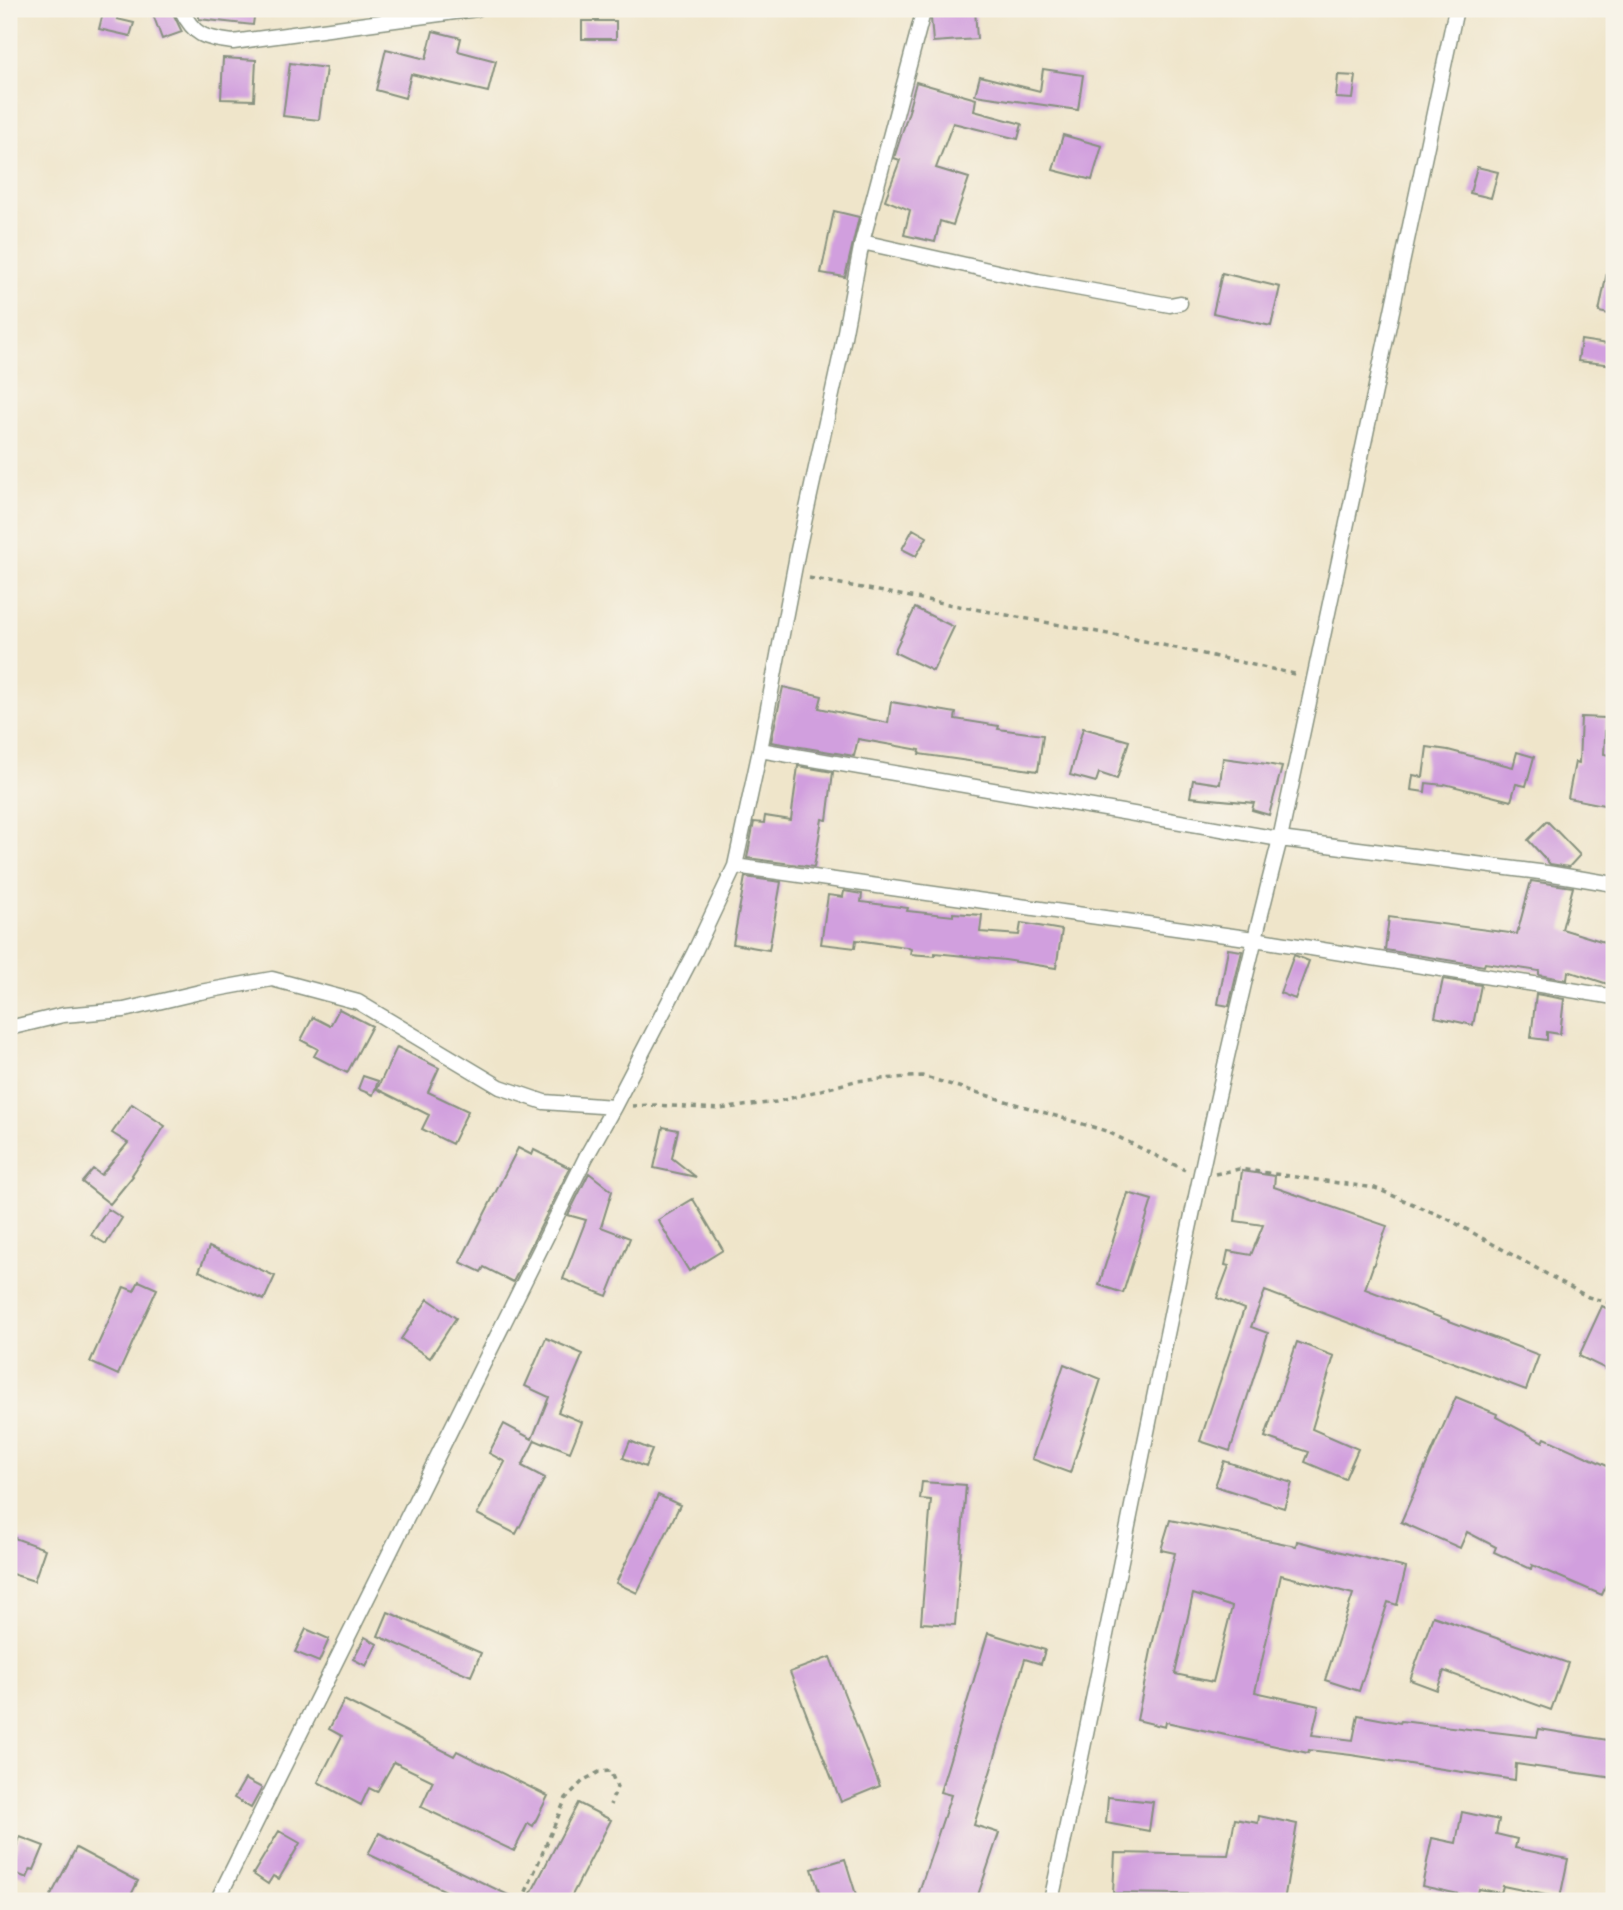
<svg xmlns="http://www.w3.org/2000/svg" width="1623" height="1910" font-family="Sriracha,sans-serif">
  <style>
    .building { fill: #d19fde; fill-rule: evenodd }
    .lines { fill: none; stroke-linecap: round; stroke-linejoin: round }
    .street-casing { stroke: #87917f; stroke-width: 17 }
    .path { stroke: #87917f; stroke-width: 3.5; stroke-dasharray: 5 5; stroke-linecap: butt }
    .street { stroke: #fff; stroke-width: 14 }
  </style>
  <rect width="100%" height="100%" fill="#f7f3e8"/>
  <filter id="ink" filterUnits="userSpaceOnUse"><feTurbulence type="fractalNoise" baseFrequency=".0143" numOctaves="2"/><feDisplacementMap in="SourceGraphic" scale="14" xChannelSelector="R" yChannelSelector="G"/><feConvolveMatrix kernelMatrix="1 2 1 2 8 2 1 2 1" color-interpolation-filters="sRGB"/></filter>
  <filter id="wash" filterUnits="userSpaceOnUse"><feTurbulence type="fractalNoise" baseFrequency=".00686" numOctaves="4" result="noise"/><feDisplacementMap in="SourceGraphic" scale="28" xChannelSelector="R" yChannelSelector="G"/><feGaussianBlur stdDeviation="1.57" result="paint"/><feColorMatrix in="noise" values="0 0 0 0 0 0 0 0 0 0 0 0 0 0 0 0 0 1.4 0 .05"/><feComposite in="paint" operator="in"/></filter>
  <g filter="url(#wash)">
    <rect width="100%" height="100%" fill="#efe5ca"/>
    <g id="blocks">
      <path class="building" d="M104 9H120L117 19 134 23 130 36 99 29Z
        M151 9H171L182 32 162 39Z
        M199 9H255L253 25 199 19Z
        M933 9H975L977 39 933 42 931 18Z
        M582 21H616V39H582Z
        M433 31 461 38 458 51 496 61 488 92 411 74 405 98 376 90 386 49 426 59Z
        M223 58 256 60 254 100 221 99Z
        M290 63 326 68 319 120 283 116Z
        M1043 69 1083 75 1078 110 975 95 980 76 1040 91Z
        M1338 75 1356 76 1353 99 1336 98Z
        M916 82 976 99 974 111 1022 124 1018 139 953 123 936 168 969 178 953 225 940 221 935 242 904 235 910 210 885 200 900 160 894 158 910 108H909Z
        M1063 135 1102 146 1092 180 1053 170Z
        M1477 167 1498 172 1491 198 1470 193Z
        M834 211 859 217 845 277 821 273Z
        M1607 272 1614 273V315L1599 312Z
        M1222 273 1280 287 1271 326 1213 313Z
        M1581 340 1614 345V365L1578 361Z
        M913 529 927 537 916 556 902 549Z
        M915 608 954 627 933 671 894 652Z
        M783 687 822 696 819 708 888 723 891 702 956 713 955 719 999 726 998 729 1043 735 1038 771 919 754 920 750 858 739 854 756 771 742Z
        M1581 717 1606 718 1604 754 1614 756V807L1568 798 1575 762 1579 763Z
        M1083 728 1129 741 1117 779 1099 773 1096 782 1070 775Z
        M1427 747 1448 750 1513 767 1517 752 1534 757 1526 786 1516 784 1511 801 1445 784 1444 785 1426 783 1425 792 1411 790 1413 775 1423 777Z
        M1223 758 1267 764 1282 767 1269 815 1252 810 1254 803 1190 797 1193 780 1220 784Z
        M798 766 833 772 827 820 822 819 814 867 747 858 754 822 764 823 765 816 791 820Z
        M1547 821 1580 855 1569 867 1550 864 1528 840Z
        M745 877 781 882 769 950 733 944Z
        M1531 881 1573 887 1562 929 1614 945V986L1568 971 1567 980 1539 975V971L1485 963 1484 966 1385 950 1389 917 1517 934Z
        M844 891 862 894 861 902 908 908 907 911 953 916V913L982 915 980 932 1019 935 1021 923 1062 930 1056 968 1005 960 935 953V956L910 954 911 949 906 947 856 940 855 948 821 944 828 895 843 897Z
        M1228 949 1242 951 1229 1006 1218 1004Z
        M1294 955 1309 961 1295 999 1280 993Z
        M1443 979 1481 985 1473 1025 1435 1017Z
        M1536 994 1564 999 1560 1034 1547 1032V1040L1531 1038Z
        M339 1009 372 1026 347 1073 314 1056 318 1049 301 1040 313 1017 330 1026Z
        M397 1047 439 1068 428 1092 468 1111 452 1144 422 1129 429 1115 377 1089Z
        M363 1076 378 1081 373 1095 358 1089Z
        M132 1104 165 1126 132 1175 133 1176 110 1204 82 1182 93 1169 101 1175 128 1143 112 1133Z
        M663 1127 678 1130 672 1158 696 1177 654 1168Z
        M518 1148 532 1155 534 1150 570 1168 513 1282 484 1267 481 1272 460 1262Z
        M1242 1171 1275 1176 1274 1187 1387 1226 1365 1289 1539 1355 1526 1390 1265 1291 1251 1327 1268 1333 1230 1451 1200 1441 1244 1309 1217 1298 1229 1266 1225 1265 1228 1251 1251 1255 1263 1225 1235 1221Z
        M589 1173 612 1191 601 1227 630 1238 607 1296 563 1279 586 1220 568 1215Z
        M1128 1193 1152 1200 1123 1293 1099 1285Z
        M693 1199 723 1250 689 1271 658 1220Z
        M108 1209 122 1218 106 1244 91 1235Z
        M209 1247 275 1276 264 1300 199 1271Z
        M139 1281 157 1289 118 1375 90 1362 124 1287 134 1291Z
        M428 1299 456 1318 430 1358 401 1339Z
        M1602 1306 1614 1312V1373L1579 1356Z
        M546 1338 583 1354 558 1412 582 1422 570 1452 545 1442 544 1444 535 1440 522 1466 545 1478 516 1534 477 1514 505 1462 489 1453 504 1424 532 1439 549 1397 525 1386Z
        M1297 1342 1334 1356 1312 1429 1358 1449 1345 1479 1305 1462 1309 1452 1265 1437Z
        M1064 1364 1101 1379 1070 1473 1032 1459Z
        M1456 1397 1497 1414 1496 1417 1543 1442 1545 1438 1614 1469V1567L1602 1595 1532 1565 1531 1569 1494 1552 1496 1547 1467 1532 1460 1548 1401 1522Z
        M630 1441 652 1450 645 1467 623 1458Z
        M1224 1461 1292 1483 1284 1508 1215 1486Z
        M922 1482 966 1485 955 1625 921 1623 931 1500 920 1499Z
        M658 1495 680 1505 637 1593 616 1583Z
        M1170 1520 1296 1546 1297 1541 1406 1568 1397 1605 1388 1602 1359 1691 1325 1680 1353 1594 1281 1575 1255 1692 1319 1706 1312 1735 1353 1740 1358 1715 1400 1723 1401 1721 1537 1737 1539 1729 1614 1741V1778L1516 1764 1515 1780 1351 1755 1309 1750 1308 1753 1166 1722 1165 1727 1137 1720 1153 1641 1175 1553 1161 1550ZM1193 1594 1232 1607 1213 1682 1175 1674Z
        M9 1536 45 1549 34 1581 9 1573Z
        M388 1612 481 1653 471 1676 378 1636Z
        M1433 1616 1568 1663 1551 1710 1444 1671 1437 1690 1410 1680Z
        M306 1629 329 1639 319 1662 295 1652Z
        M988 1633 1045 1650 1041 1664 1025 1659 974 1825 999 1833 976 1901H916L951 1795 940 1792Z
        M365 1637 377 1644 366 1666 353 1659Z
        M830 1657 880 1786 841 1802 790 1672Z
        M344 1700 454 1756 457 1751 548 1796 533 1826 528 1823 514 1851 421 1807 433 1781 394 1762 377 1792 369 1788 361 1805 318 1782 342 1736 329 1729Z
        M245 1779 262 1788 251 1808 234 1798Z
        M1108 1797 1153 1802 1149 1831 1106 1823Z
        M578 1803 611 1820 569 1901H527Z
        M1462 1812 1499 1820 1496 1834 1517 1839 1515 1848 1568 1859 1560 1898 1503 1886 1501 1893 1479 1889 1477 1898 1422 1886 1432 1838 1456 1843Z
        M1259 1816 1297 1824 1284 1901H1244L1245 1895 1113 1893 1115 1853 1228 1855 1235 1819 1258 1823Z
        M279 1831 300 1843 279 1879 273 1876 268 1884 253 1874Z
        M379 1833 521 1901H467L368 1854Z
        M20 1837 44 1846 34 1870 31 1869 27 1878 9 1871V1867Z
        M76 1848 138 1881 128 1901H48Z
        M845 1859 858 1901H822L812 1869Z"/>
    </g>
  </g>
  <g filter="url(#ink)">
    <use href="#blocks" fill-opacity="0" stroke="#87917f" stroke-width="2"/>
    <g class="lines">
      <g class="street-casing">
        <path id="street" d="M181 9C194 36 204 38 233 42L477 9
          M862 242 1038 281 1170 305 1180 303
          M760 750 1280 839 1547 873 1614 884
          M735 866 1261 940 1614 997
          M9 1028 63 1015 124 1010 200 992 272 979 358 1002 500 1087 544 1102 614 1107 694 953 735 866 760 750 798 550 840 358 862 242 924 9
          M217 1901 586 1157 614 1107
          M1051 1901C1127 1547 1189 1189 1280 839L1456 9"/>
      </g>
      <path class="path" d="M809 578 1135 639 1299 675
        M632 1106 655 1105 719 1109 776 1102 855 1081 922 1076 1106 1131 1185 1170
        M1215 1174 1239 1169 1375 1188 1448 1219 1588 1297 1614 1304
        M9 1898 16 1901
        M522 1901 566 1798 584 1780 599 1772 610 1771 617 1787 610 1805"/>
      <use href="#street" class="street"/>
    </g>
  </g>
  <rect width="1623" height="1910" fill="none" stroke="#f7f3e8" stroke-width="35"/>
</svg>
